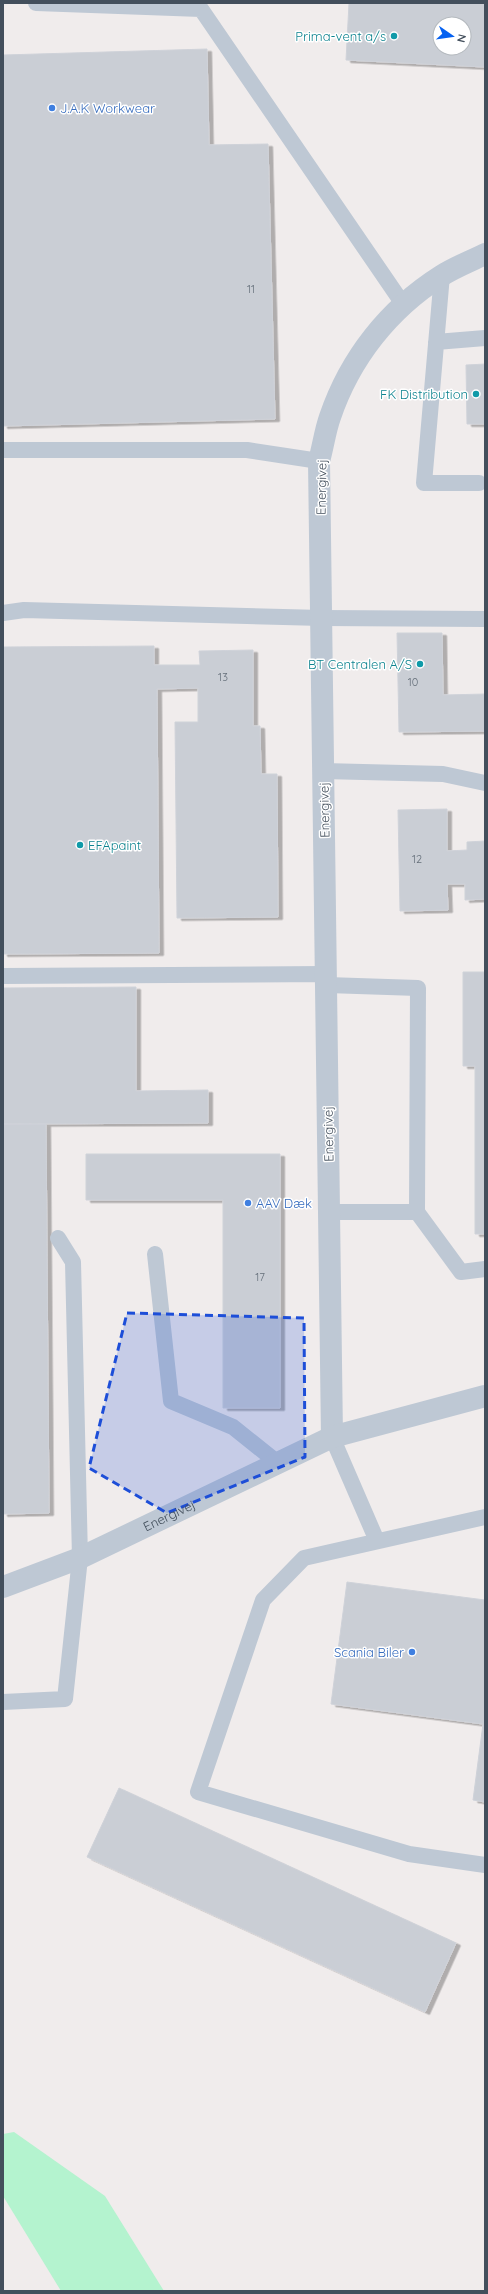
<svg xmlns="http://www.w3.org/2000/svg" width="488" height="2294" font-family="Quicksand,sans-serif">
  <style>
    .green { fill: #b4f3cf }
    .building { fill: #caced5; stroke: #cfd2d9; fill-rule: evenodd; filter: url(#shadow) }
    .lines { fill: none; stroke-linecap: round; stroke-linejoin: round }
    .service { stroke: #bec8d4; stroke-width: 16 }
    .minor { stroke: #bec8d4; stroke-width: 22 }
    .marked { fill: #1d4ed8; fill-opacity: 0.2; stroke: #1d4ed8; stroke-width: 3; stroke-dasharray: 8 5; stroke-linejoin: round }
    .culture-dot { fill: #0f9aa8; stroke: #fff; stroke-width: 1.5 }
    .shop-dot { fill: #3f7fe0; stroke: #fff; stroke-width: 1.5 }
    .labels { text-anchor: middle; stroke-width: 3; stroke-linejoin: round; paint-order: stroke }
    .number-label { font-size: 11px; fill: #656f7a }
    .culture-label { font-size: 13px; fill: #0d838f; stroke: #fff; text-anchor: end }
    .shop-label { font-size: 13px; fill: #366cbe; stroke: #fff; text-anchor: start }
    .street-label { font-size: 13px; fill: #434f5c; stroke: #fff }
  </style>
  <defs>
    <filter id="shadow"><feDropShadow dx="4.5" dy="2.5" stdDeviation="0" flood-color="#0004"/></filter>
  </defs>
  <rect width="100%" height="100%" fill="#f0ecec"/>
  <path class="green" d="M14 2132 105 2196 164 2291H61L3 2196V2134Z"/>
  <path class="building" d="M349 3H485V67L346 60ZM440 24H464V48H440Z
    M207 49 209 145 268 144 275 419 3 426V55Z
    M485 364V424H467L466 365Z
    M397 633H442L443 695 485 694V731L399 732Z
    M154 646V665H200L199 651 253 650V726H260L261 774H277L278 917 177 918 175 722H198V688L157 689 159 953 3 954V647Z
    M447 809V851L467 850V842L485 841V899L465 900V884H447L448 910 400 911 398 810Z
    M463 972H485V1234H475V1066H463Z
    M136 987V1091L208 1090V1123L3 1124V988Z
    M3 1124H46L49 1513 3 1514Z
    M86 1154H280V1408H223V1200H86Z
    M347 1582 485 1600V1802L473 1800 483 1724 331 1704Z
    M119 1788 456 1943 425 2012 87 1857Z"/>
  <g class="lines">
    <path class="service" d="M36 3 201 9 403 304
      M442 275 424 483H479
      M436 342 485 338
      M3 450H247L319 461
      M3 613 24 610 322 618 485 619
      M323 771 443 774 485 783
      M3 976 326 974
      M327 985 418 988 417 1212H329
      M417 1212 461 1272 485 1269
      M155 1254 171 1401 233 1427 278 1463
      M332 1437 377 1541
      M485 1517 304 1558 263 1600 198 1792 409 1854 485 1865
      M3 1702 65 1699 80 1558 73 1262 58 1238"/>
    <g class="minor">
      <path d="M332 1437 319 461C323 447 325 431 330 417 350 358 389 309 441 276 455 267 471 261 485 254"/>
      <path id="s1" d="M3 1587 80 1558 332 1437 485 1396"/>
    </g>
  </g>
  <path class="marked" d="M127 1313 304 1318 305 1457 167 1513 89 1468Z"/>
  <g class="culture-dot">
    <circle cx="394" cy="36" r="4"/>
    <circle cx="476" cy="394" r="4"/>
    <circle cx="420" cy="664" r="4"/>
    <circle cx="80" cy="845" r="4"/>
  </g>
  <g class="shop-dot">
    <circle cx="52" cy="108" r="4"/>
    <circle cx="248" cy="1203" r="4"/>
    <circle cx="412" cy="1652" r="4"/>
  </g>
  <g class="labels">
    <g class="number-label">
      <text x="251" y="293">11</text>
      <text x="223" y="681">13</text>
      <text x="413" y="686">10</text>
      <text x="417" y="863">12</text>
      <text x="260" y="1281">17</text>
    </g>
    <g class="culture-label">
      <text x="386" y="41">Prima-vent a/s</text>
      <text x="468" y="399">FK Distribution</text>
      <text x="412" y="669">BT Centralen A/S</text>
      <text x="88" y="850" text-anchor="start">EFApaint</text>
    </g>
    <g class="shop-label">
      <text x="60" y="113">J.A.K Workwear</text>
      <text x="256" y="1208">AAV Dæk</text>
      <text x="404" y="1657" text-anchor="end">Scania Biler</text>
    </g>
    <g class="street-label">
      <text transform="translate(321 487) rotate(-89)" y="5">Energivej</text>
      <text transform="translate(324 810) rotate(-91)" y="5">Energivej</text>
      <text transform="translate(328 1134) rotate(-91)" y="5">Energivej</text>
      <text dy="5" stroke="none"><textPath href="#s1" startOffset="181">Energivej</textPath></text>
    </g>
  </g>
  <rect width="488" height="2294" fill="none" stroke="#434f5c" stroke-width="8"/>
  <g transform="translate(452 36) rotate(103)"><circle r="19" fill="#ffffff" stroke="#b4b9be"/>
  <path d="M0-3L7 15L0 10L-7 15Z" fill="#0561f1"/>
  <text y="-6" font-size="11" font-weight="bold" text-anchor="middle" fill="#434f5c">N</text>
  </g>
</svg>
